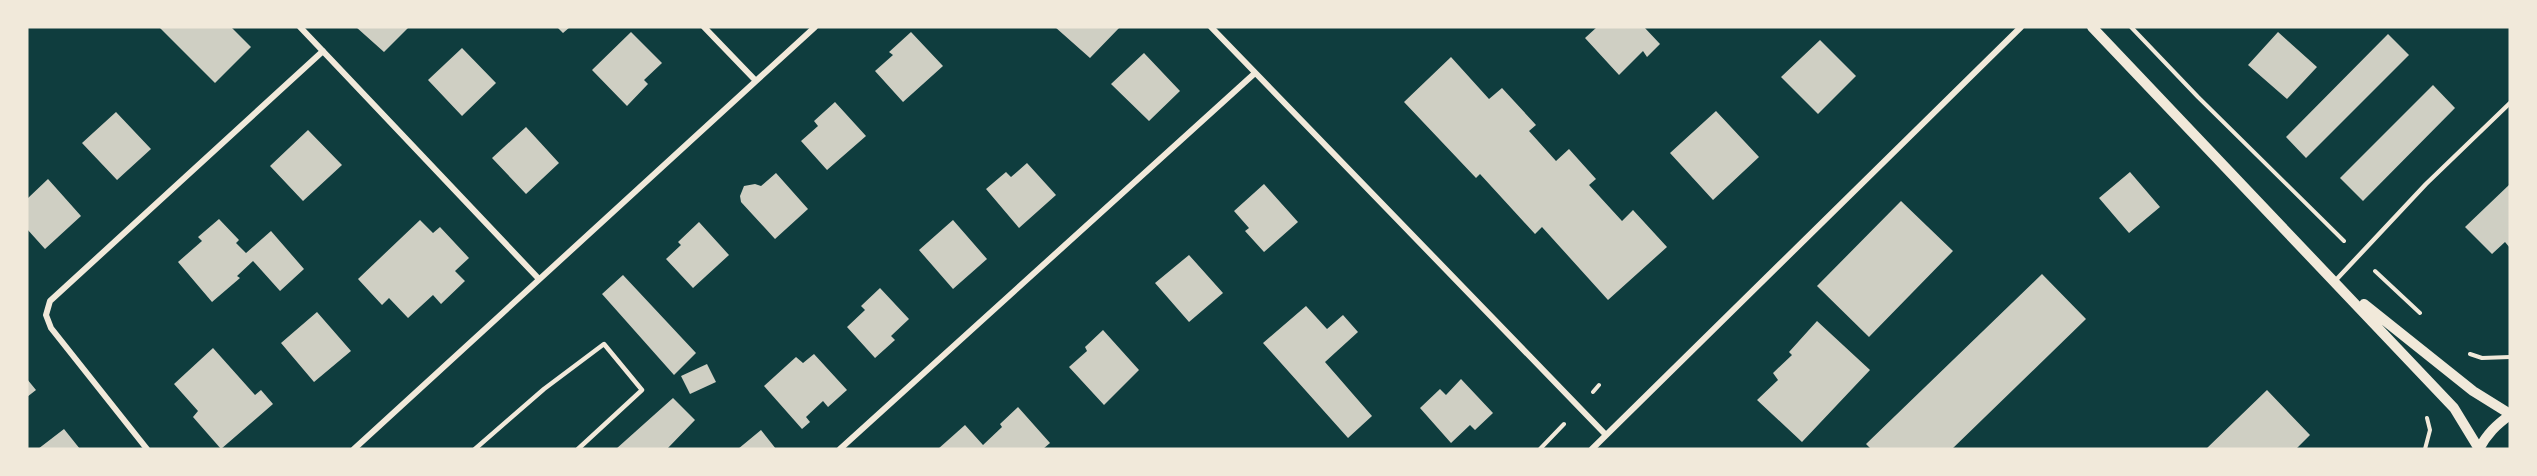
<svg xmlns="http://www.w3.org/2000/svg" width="2537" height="476" font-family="'Zilla Slab',serif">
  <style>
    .building { fill: #cfcfc3 }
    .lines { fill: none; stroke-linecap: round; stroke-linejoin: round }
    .path { stroke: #f1e9da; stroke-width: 4 }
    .service { stroke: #f1e9da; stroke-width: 4.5 }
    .minor { stroke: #f1e9da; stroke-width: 6 }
    .tertiary { stroke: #f1e9da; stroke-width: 10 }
  </style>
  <rect width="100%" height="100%" fill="#0f3d3e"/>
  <path class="building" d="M159 27H231L251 47 215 83Z
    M356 27H409L384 52Z
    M557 27H570L563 33Z
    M1055 27H1120L1090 58Z
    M1597 27H1644L1660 44 1647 57 1643 51 1619 75 1585 38Z
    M631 32 662 63 644 80 648 84 627 106 592 70Z
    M911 32 943 66 903 102 875 71 893 55 889 52Z
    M2278 32 2317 67 2287 99 2248 65Z
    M2388 34 2409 55 2306 158 2286 137Z
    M1820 40 1856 76 1818 114 1781 77Z
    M462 48 496 83 462 116 428 80Z
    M1144 53 1180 91 1149 121 1111 84Z
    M1451 57 1489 99 1502 88 1536 125 1529 131 1556 161 1569 149 1596 179 1589 185 1622 221 1633 210 1667 247 1608 300 1542 227 1535 234 1480 174 1476 178 1404 102Z
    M2433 85 2455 108 2363 201 2340 178Z
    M835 102 866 136 827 170 801 141 818 126 814 121Z
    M1716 111 1759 157 1713 200 1670 153Z
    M116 112 151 149 117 180 82 143Z
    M526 127 559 163 526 194 492 158Z
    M308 130 342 165 303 201 270 166Z
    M1027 163 1056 195 1019 228 986 189 1006 172 1011 177Z
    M2130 172 2160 207 2129 233 2099 198Z
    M776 173 808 209 775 239 741 202 740 196 744 186 755 184 761 186Z
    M48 179 81 216 45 249 27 229V199Z
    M1264 184 1298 222 1264 252 1245 231 1249 228 1234 211Z
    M2510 184V248L2505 242 2492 254 2465 227Z
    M1901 201 1953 251 1869 337 1817 286Z
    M219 219 239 240 236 243 246 253 271 231 304 269 280 291 253 261 237 276 240 278 212 302 178 262 202 241 198 237Z
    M420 220 433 233 440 227 469 258 455 271 465 281 441 304 433 295 408 318 389 298 382 305 358 279Z
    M953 220 987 259 953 289 919 250Z
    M699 222 729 255 693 288 666 259 681 245 678 242Z
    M1189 255 1223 293 1189 322 1155 283Z
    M2042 274 2086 319 1952 449H1871L1866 444Z
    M623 275 696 353 674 375 602 294Z
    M880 288 909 319 891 336 895 340 875 358 847 327 865 310 861 306Z
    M1306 306 1327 329 1343 315 1358 332 1325 362 1372 416 1348 438 1263 343Z
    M317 312 351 351 314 382 281 343Z
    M1817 321 1870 370 1802 442 1757 400 1778 380 1773 373 1792 355 1789 352Z
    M1103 330 1139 370 1104 405 1069 367 1087 351 1085 347Z
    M213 348 255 395 261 390 273 404 221 449 193 417 198 411 174 384Z
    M814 354 847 390 828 407 823 401 806 417 810 422 802 429 764 386 796 357 803 363Z
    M707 364 716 382 690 394 681 376Z
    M27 379 36 390 27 397Z
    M1461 379 1493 413 1475 430 1470 425 1451 443 1420 408 1440 389 1446 395Z
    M2267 390 2310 435 2296 449H2206Z
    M673 398 695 420 667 449H616Z
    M1018 407 1050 443 1043 449H938L965 425 983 445 1002 427 1000 424Z
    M64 429 80 449H38Z
    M761 430 776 449H738Z"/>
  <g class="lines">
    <path class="path" d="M2131 27 2198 97 2344 241
      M2375 271 2420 313
      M2470 354 2482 358 2510 357
      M1593 392 1599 385
      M1540 449 1564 424
      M2425 449 2430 430 2427 418"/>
    <path class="service" d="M2335 281 2426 184 2510 103
      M475 449 544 389 604 344 642 390 578 449"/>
    <path class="minor" d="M300 27 538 278
      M704 27 756 81
      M1211 27 1606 435
      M147 449 51 328 46 315 50 301 323 51
      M354 449 815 27
      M840 449 1255 73
      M1592 449 2021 27"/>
    <path class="tertiary" d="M2092 27 2454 408 2479 449
      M2364 304 2473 391 2510 414
      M2479 449C2487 434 2496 425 2510 415"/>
  </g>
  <rect width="2537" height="476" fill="none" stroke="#f1e9da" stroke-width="57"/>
</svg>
